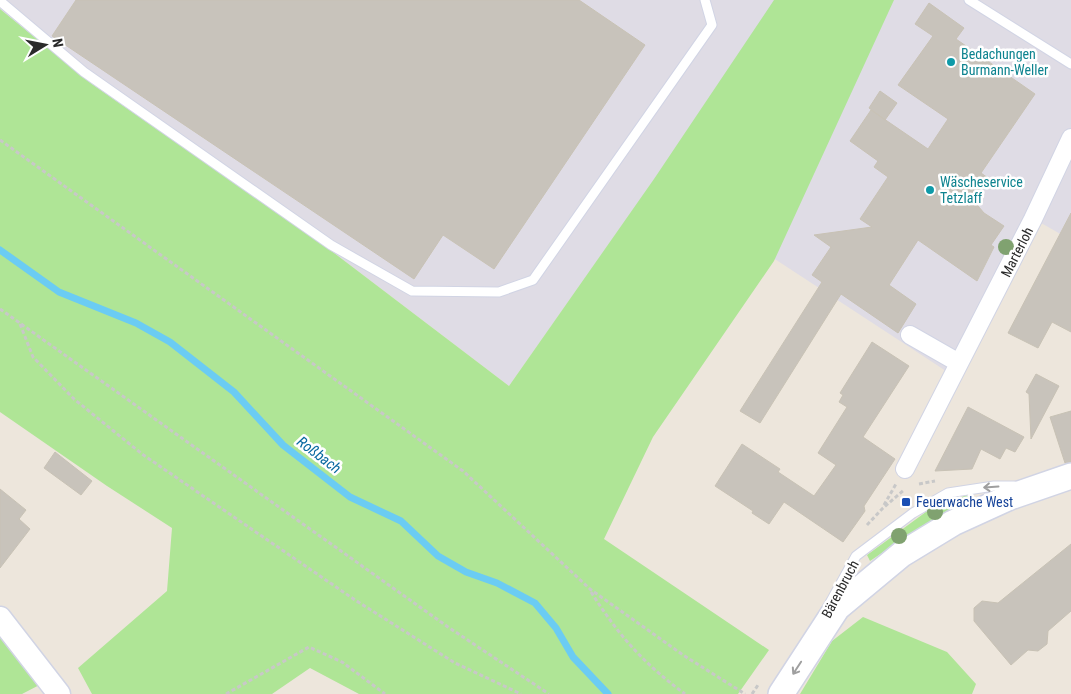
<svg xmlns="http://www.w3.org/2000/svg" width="1071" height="694" font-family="'Roboto Condensed',sans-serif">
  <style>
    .industrial { fill: #dfdce5 }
    .green { fill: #afe596 }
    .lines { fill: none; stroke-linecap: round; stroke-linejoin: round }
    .stream { stroke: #6bccf3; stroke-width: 7 }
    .building { fill: #c8c3bb; stroke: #c8c2b5 }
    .service-casing { stroke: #d1d4e4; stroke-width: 11 }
    .minor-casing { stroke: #d1d4e4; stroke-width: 20 }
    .tertiary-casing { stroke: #d1d4e4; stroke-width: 25 }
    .secondary-casing { stroke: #d1d4e4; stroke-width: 28 }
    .path { stroke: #c8c8c8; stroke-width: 3; stroke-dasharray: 4 2.5; stroke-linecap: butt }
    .service { stroke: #fff; stroke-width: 9 }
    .minor { stroke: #fff; stroke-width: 18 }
    .tertiary { stroke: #fff; stroke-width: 22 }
    .secondary { stroke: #fff; stroke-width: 25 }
    .tree { fill: #80a270 }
    .oneway { stroke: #9f9f9f }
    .culture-dot { fill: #0f9aa8; stroke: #fff; stroke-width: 2 }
    .transit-dot { fill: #1a4fb4; stroke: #fff; stroke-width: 2 }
    .labels { text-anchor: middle; stroke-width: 5; stroke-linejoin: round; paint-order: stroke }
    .culture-label { font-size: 14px; fill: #0d838f; stroke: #fff; text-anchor: start }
    .street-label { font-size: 14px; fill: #2a2a2a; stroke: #fff }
    .transit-label { font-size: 14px; fill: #164399; stroke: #fff; text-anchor: start }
    .water-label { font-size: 15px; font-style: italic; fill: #0969a0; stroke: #fff }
  </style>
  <rect width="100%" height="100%" fill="#ede6dc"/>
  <path class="industrial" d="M0 0H1071V240L1034 219 949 373 654 180 509 386 317 240 92 84 0 9Z"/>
  <path class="green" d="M774 0H894L774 261 653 437 604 539 769 650 738 694H359L310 668 272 694H92L78 668 167 591 172 528 107 486 0 412V9L92 84 317 240 509 386 654 179Z
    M967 495 969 500 922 526 870 561 867 555 930 509Z
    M863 617 947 652 976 684 972 694H800L832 641Z
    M0 618 49 680 22 694H0Z"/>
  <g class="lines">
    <path class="stream" d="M0 250 59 292 136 323 170 342 234 392 283 445 350 497 401 521 438 556 466 572 497 583 535 603 556 628 573 657 608 694"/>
  </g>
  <path class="building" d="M76 0H579L645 45 494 269 443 235 414 279 52 36Z
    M929 3 964 28 956 39 1035 94 981 173 988 178 973 200 984 213 1004 226 991 245 994 247 977 281 918 240 889 285 916 304 898 333 841 294 760 423 740 411 822 282 812 275 831 247 814 235 872 227 860 219 888 177 874 167 878 161 850 141 871 110 928 149 948 119 898 85 933 36 915 24Z
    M880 91 897 103 885 120 869 108Z
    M1071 213V332L1052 322 1038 348 1008 333Z
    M872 342 909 366 863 437 895 459 864 506 865 511 843 542 784 502 769 524 752 513 753 511 715 486 742 444 780 469 778 472 814 496 836 465 818 453 847 407 839 402 843 395 840 393Z
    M1036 374 1059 386 1031 439 1029 394 1026 392Z
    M968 407 1024 437 1015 452 1006 448 1000 459 981 449 972 469 935 471Z
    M1071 411V462L1065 463 1050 417Z
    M55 452 92 481 81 495 44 468Z
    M0 489 26 510 19 519 30 529 0 568Z
    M1071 544V611L1048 631 1047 644 1038 651 1028 650 1011 665 974 621V608L982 601 998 603Z"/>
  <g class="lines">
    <g class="service-casing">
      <path id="service" d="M969 0 1071 64
        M0 1 84 72 331 245 412 291 499 292 533 280 712 25 705 0
        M830 603 856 556 913 513 948 493 994 486H1014"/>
    </g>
    <g class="minor-casing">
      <path id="minor" d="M910 335 959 363
        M905 469 1033 219 1071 138"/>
    </g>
    <g class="tertiary-casing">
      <path id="tertiary" d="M0 618 59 694"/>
    </g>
    <g class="secondary-casing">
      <path id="secondary" d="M781 694 837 608 902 554 953 523 1010 497 1071 476"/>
    </g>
    <path class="path" d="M0 140 463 471 590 589 683 655 745 694
      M0 309 448 627 549 694
      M20 324 33 357 74 399 142 454 355 600 455 663 521 694
      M919 484 935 481
      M884 505 896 484
      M867 525 883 508 904 490
      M591 592C619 636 643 663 685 694
      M226 694 309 647 342 662 385 694
      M752 694 758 685"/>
    <use href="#service" class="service"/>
    <use href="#minor" class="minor"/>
    <use href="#tertiary" class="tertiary"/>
    <use href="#secondary" class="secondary"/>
  </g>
  <g class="tree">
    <circle cx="1006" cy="247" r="8"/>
    <circle cx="935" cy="512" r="8"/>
    <circle cx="899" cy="536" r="8"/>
  </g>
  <defs><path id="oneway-shaft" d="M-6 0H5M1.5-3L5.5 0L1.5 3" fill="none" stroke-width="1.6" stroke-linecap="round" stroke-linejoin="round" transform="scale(1.25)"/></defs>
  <g class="oneway">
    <use href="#oneway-shaft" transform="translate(991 487) rotate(176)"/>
    <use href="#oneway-shaft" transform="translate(797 668) rotate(123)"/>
  </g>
  <g class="culture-dot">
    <circle cx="951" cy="62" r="5"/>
    <circle cx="930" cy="190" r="5"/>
  </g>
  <rect class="transit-dot" x="901" y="497" width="10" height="10" rx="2.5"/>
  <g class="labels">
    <g class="culture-label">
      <text x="961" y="59">Bedachungen<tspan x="961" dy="16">Burmann-Weller</tspan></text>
      <text x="940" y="187">Wäscheservice<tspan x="940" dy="16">Tetzlaff</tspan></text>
    </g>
    <g class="street-label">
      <text transform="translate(1017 252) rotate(-63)" y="5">Marterloh</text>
      <text transform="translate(840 589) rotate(-62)" y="5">Bärenbruch</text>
    </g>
    <g class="transit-label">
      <text x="916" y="507">Feuerwache West</text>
    </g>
    <g class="water-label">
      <text transform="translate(319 455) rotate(37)" y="5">Roßbach</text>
    </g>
  </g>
  <g transform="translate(45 45) rotate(80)" stroke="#ffffff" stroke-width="4" paint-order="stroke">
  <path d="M0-4L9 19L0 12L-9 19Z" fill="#2a2a2a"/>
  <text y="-8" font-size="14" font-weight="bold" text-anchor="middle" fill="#2a2a2a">N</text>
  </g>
</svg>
